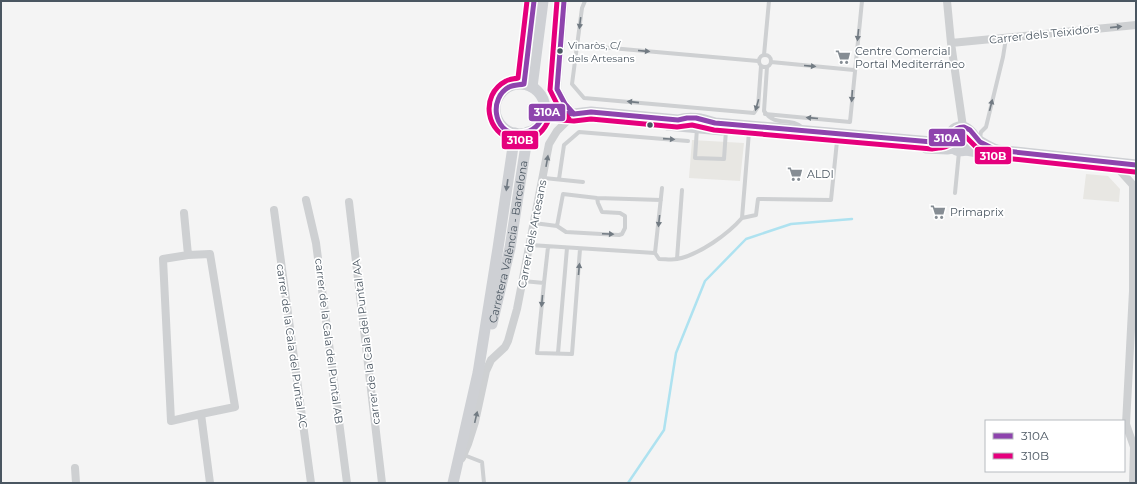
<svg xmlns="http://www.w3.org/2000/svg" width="1137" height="484" font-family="Montserrat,sans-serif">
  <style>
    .commercial { fill: #e8e7e3 }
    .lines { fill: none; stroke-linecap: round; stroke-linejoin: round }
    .stream { stroke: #aee2f0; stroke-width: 2.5 }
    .lane { stroke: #ced0d2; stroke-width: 4 }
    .street { stroke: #ced0d2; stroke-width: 8 }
    .secondary { stroke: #ced0d4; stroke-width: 11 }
    .bus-1-casing { stroke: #fff; stroke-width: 8 }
    .bus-2-casing { stroke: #fff; stroke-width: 8 }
    .bus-1 { stroke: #8e44ad; stroke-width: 5 }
    .bus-2 { stroke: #e5007d; stroke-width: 5 }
    .oneway { fill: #727b83 }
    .oneway2 { fill: #727b84 }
    .bus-dot { fill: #4a5661; stroke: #fff; stroke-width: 1.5 }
    .labels { text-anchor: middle; stroke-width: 3.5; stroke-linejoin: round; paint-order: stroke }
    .bus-label { font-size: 10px; fill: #4a5661; stroke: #fff; text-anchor: start }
    .street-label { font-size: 11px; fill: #4a5661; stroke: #fff }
    .poi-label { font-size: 11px; fill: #4a5661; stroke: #fff; text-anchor: start }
    .line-badge { stroke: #fff; stroke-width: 1.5 }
    .badge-label { font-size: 11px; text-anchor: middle; font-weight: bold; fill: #fff }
  </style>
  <rect width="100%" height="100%" fill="#f4f4f4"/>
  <path class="commercial" d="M692 140 744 143 740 181 689 178Z
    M1086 174 1108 176 1120 189 1119 202 1083 199Z"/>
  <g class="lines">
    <path class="stream" d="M628 483 664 430 676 353 705 281 746 239 791 224 852 219"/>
    <path class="lane" d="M585 1 582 8 572 84 584 98 754 113 758 107 761 66
      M577 45 758 61
      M759 61a6 6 0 1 1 12 0a6 6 0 1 1-12 0Z
      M764 55 769 1
      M771 62 854 70
      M767 67 764 111C776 128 790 116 803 128
      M765 114 850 122 862 1
      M697 128 695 158 724 159 726 130
      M980 138 981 132 986 127 1003 57 1006 38
      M544 178 583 182
      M559 179 564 145 579 132 688 141
      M662 188 655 253 659 259C665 259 672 260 677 259 699 255 728 234 742 218L749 132
      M955 193 959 152
      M742 218 756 215 758 199 831 200 837 141
      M534 223 557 226 566 232 619 235 622 234 625 228V216L620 213 602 212 598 203 597 198
      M557 226 563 194 597 198 661 200
      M530 245 655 253
      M677 259 682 190
      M523 281 544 283 537 353 572 354 580 249
      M544 283 548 247
      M558 353 567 248
      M464 455 482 462 484 483"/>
    <path class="street" d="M947 1 951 43 963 127
      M951 43 1136 25
      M1114 164 1133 185V291L1126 424 1134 447 1133 483
      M306 200 316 243 347 483
      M349 202 382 483
      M274 210 311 483
      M184 213 188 255 163 259 171 421 201 414 210 483
      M188 255 210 254 235 407 201 414
      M462 458 468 444 475 422 486 371 491 360 505 347 508 341 517 309 549 144 557 131 574 114 565 104 557 89 564 1
      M75 468 76 483"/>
    <g class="secondary">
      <path d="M524 84 534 1"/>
      <circle cx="520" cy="109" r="25"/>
      <path d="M532 87 543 1"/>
      <path d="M544 112 574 114 591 112 678 120C691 116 702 119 715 123L932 142 942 141 949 137"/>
      <path d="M667 125 722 130"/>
      <path d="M972 133C976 143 970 151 959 151 941 146 951 121 966 128 971 130 973 136 977 139 982 144 990 147 996 150"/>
      <path d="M926 148 947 149 953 148"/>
      <path d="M966 150 984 153 996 150 1136 165"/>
      <path id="s1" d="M492 324 510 248 528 132"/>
      <path d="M453 483 478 373 498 248 515 133"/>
    </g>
    <g class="bus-1-casing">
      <path id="bus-1" d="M534 1 524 84C519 85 513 85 509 87 489 98 493 132 517 134 520 134 524 132 526 132 536 130 542 121 544 112L574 114 591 112 678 120 687 118H696L715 123 932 142C938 141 944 142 948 137 954 132 955 127 964 127L970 130 980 142 996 150 1136 165
        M564 1 557 89 565 104 574 114"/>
    </g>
    <g class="bus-2-casing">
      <path id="bus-2" d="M527 1 518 78C514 79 509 79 506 81 479 95 486 135 515 140 519 141 524 139 527 139 538 137 545 129 549 119L574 121 591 119 677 127 692 125 714 130 932 149C940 148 948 148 954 142 958 138 957 135 963 134L976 147 995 157 1135 172
        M557 1 550 90 559 108 569 119"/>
    </g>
    <use href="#bus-1" class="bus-1"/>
    <use href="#bus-2" class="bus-2"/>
  </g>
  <defs><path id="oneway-solid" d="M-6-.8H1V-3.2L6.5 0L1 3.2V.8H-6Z"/></defs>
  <g class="oneway">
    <use href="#oneway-solid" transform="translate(580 23) rotate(97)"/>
    <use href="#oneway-solid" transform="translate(1116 27) rotate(-6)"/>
    <use href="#oneway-solid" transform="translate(858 35) rotate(96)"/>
    <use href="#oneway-solid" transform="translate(644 51) rotate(5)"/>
    <use href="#oneway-solid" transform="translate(810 66) rotate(5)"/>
    <use href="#oneway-solid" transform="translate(852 96) rotate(94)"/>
    <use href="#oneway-solid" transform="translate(633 102) rotate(-174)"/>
    <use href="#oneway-solid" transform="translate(757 105) rotate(106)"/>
    <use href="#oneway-solid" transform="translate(991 105) rotate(-76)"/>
    <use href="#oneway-solid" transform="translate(812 118) rotate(-175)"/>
    <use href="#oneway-solid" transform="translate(669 139) rotate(4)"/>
    <use href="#oneway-solid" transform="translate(547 161) rotate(-80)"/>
    <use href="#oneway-solid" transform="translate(659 221) rotate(96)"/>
    <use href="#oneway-solid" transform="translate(608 234) rotate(3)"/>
    <use href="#oneway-solid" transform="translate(579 269) rotate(-85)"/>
    <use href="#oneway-solid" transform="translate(542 301) rotate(95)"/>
    <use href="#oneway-solid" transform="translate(476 417) rotate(-77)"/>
  </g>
  <use class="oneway2" href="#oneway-solid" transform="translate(507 185) rotate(98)"/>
  <defs>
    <g id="supermarket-bare" transform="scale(1.2)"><path d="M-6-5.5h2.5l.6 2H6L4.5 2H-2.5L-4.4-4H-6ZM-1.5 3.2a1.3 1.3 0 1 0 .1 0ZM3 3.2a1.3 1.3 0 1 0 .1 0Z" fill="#868d94" stroke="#fff" stroke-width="2.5" paint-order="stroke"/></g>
  </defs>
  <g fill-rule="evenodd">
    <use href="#supermarket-bare" x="843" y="57"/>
    <use href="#supermarket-bare" x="795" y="174"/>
    <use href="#supermarket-bare" x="938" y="212"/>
  </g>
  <g class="bus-dot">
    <circle cx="560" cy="51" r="3.5"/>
    <circle cx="650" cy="125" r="3.5"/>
  </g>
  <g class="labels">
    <g class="bus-label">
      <text x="568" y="49">Vinaròs, C/<tspan x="568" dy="13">dels Artesans</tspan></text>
    </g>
    <g class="street-label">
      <text transform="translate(1044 34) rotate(-6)" y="4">Carrer dels Teixidors</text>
      <text transform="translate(532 234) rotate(-79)" y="4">Carrer dels Artesans</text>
      <text dy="4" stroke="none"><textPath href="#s1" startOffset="84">Carretera València - Barcelona</textPath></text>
      <text transform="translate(329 341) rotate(83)" y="4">carrer de la Cala del Puntal AB</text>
      <text transform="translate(366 342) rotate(-97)" y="4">carrer de la Cala del Puntal AA</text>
      <text transform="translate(292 346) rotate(82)" y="4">carrer de la Cala del Puntal AC</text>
    </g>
    <g class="poi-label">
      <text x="855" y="55">Centre Comercial<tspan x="855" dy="13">Portal Mediterráneo</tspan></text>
      <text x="807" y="178">ALDI</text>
      <text x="950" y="216">Primaprix</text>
    </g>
  </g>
  <g class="line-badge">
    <rect x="528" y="103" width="38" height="19" rx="4" fill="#8e44ad"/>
    <rect x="928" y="128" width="38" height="19" rx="4" fill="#8e44ad"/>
    <rect x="501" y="130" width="38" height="20" rx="4" fill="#e5007d"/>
    <rect x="974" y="146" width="38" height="19" rx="4" fill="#e5007d"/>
  </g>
  <g class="badge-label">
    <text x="547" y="116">310A</text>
    <text x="947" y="142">310A</text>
    <text x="520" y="144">310B</text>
    <text x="993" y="160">310B</text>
  </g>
  <rect width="1137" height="484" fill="none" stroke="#4a5661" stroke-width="4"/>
  <rect x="985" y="420" width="140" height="52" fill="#ffffff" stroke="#b7bbc0"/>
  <rect x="993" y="433" width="20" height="6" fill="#8e44ad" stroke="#b7bbc0"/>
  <text x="1021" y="440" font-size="12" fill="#4a5661">310A</text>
  <rect x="993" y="453" width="20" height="6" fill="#e5007d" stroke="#b7bbc0"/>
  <text x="1021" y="460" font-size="12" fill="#4a5661">310B</text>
</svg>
